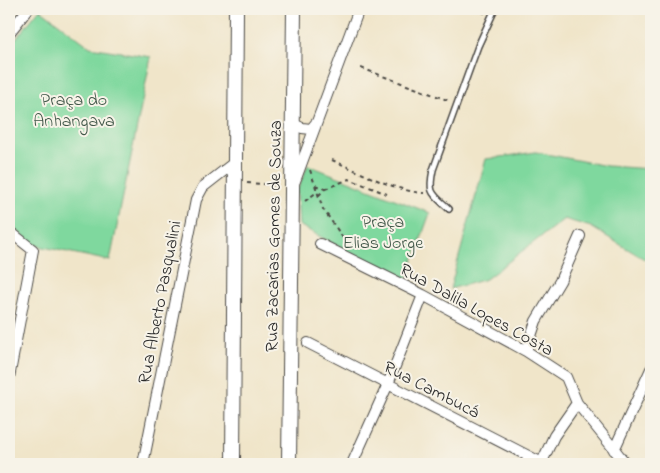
<svg xmlns="http://www.w3.org/2000/svg" width="660" height="473" font-family="'Indie Flower',sans-serif">
  <style>
    .green { fill: #7fd89e; stroke: #558264 }
    .lines { fill: none; stroke-linecap: round; stroke-linejoin: round }
    .lane-casing { stroke: #494743; stroke-width: 8 }
    .street-casing { stroke: #494743; stroke-width: 12 }
    .secondary-casing { stroke: #494743; stroke-width: 16 }
    .path { stroke: #494743; stroke-width: 2; stroke-dasharray: 4 4; stroke-linecap: butt }
    .lane { stroke: #fff; stroke-width: 5 }
    .street { stroke: #fff; stroke-width: 10 }
    .secondary { stroke: #fff; stroke-width: 14 }
    .labels { text-anchor: middle; stroke-width: 4; stroke-linejoin: round; paint-order: stroke }
    .park-label { font-size: 18px; fill: #405648; stroke: #f7f3e8 }
    .street-label { font-size: 18px; fill: #2b2b2b; stroke: #f7f3e8 }
  </style>
  <rect width="100%" height="100%" fill="#f7f3e8"/>
  <filter id="ink" filterUnits="userSpaceOnUse"><feTurbulence type="fractalNoise" baseFrequency=".02" numOctaves="2"/><feDisplacementMap in="SourceGraphic" scale="10" xChannelSelector="R" yChannelSelector="G"/><feConvolveMatrix kernelMatrix="1 2 1 2 8 2 1 2 1" color-interpolation-filters="sRGB"/></filter>
  <filter id="wash" filterUnits="userSpaceOnUse"><feTurbulence type="fractalNoise" baseFrequency=".0096" numOctaves="4" result="noise"/><feDisplacementMap in="SourceGraphic" scale="20" xChannelSelector="R" yChannelSelector="G"/><feGaussianBlur stdDeviation="1.12" result="paint"/><feColorMatrix in="noise" values="0 0 0 0 0 0 0 0 0 0 0 0 0 0 0 0 0 1.4 0 .05"/><feComposite in="paint" operator="in"/></filter>
  <g filter="url(#wash)">
    <rect width="100%" height="100%" fill="#f0e5c9"/>
    <path class="green" d="M40 9 90 47 151 57 110 261 34 245 9 225V47Z
      M536 152 607 166 651 169V263L591 227 564 219 486 279 450 289 486 159Z
      M308 165 430 213 405 283 299 225 297 191Z"/>
  </g>
  <g filter="url(#ink)">
    <g class="lines">
      <g class="lane-casing">
        <path id="lane" d="M449 209C432 193 428 194 433 170L478 46 495 9"/>
      </g>
      <g class="street-casing">
        <path id="street" d="M9 33 28 9
          M292 123 302 128 311 129 316 123
          M295 181 359 9
          M9 231 33 250 9 378
          M320 244 423 295 526 351 566 377 577 403 626 464
          M308 343 542 463
          M526 351 536 321 560 281 580 236
          M614 450 651 369
          M143 464 196 200 203 187 235 162
          M352 464 388 384 423 295
          M541 464 554 436 577 403"/>
      </g>
      <g class="secondary-casing">
        <path id="secondary" d="M233 464 236 9
          M289 464 294 9"/>
      </g>
      <path class="path" d="M475 9 485 13
        M361 68 450 101
        M332 160C356 170 399 193 425 193
        M310 170 323 209 348 245
        M247 183 279 185
        M315 185 325 189 318 196
        M325 189 349 179 387 194
        M305 201 317 192"/>
      <use href="#lane" class="lane"/>
      <use href="#street" class="street"/>
      <use href="#secondary" class="secondary"/>
    </g>
  </g>
  <g class="labels">
    <g class="park-label">
      <text x="74" y="105">Praça do<tspan x="74" dy="21">Anhangava</tspan></text>
      <text x="383" y="227">Praça<tspan x="383" dy="21">Elias Jorge</tspan></text>
    </g>
    <g class="street-label">
      <text transform="translate(273 236) rotate(-89)" y="6">Rua Zacarias Gomes de Souza</text>
      <text transform="translate(159 302) rotate(-79)" y="6">Rua Alberto Pasqualini</text>
      <text transform="translate(477 309) rotate(29)" y="6">Rua Dalila Lopes Costa</text>
      <text transform="translate(432 389) rotate(27)" y="6">Rua Cambucá</text>
    </g>
  </g>
  <rect width="660" height="473" fill="none" stroke="#f7f3e8" stroke-width="30"/>
</svg>
